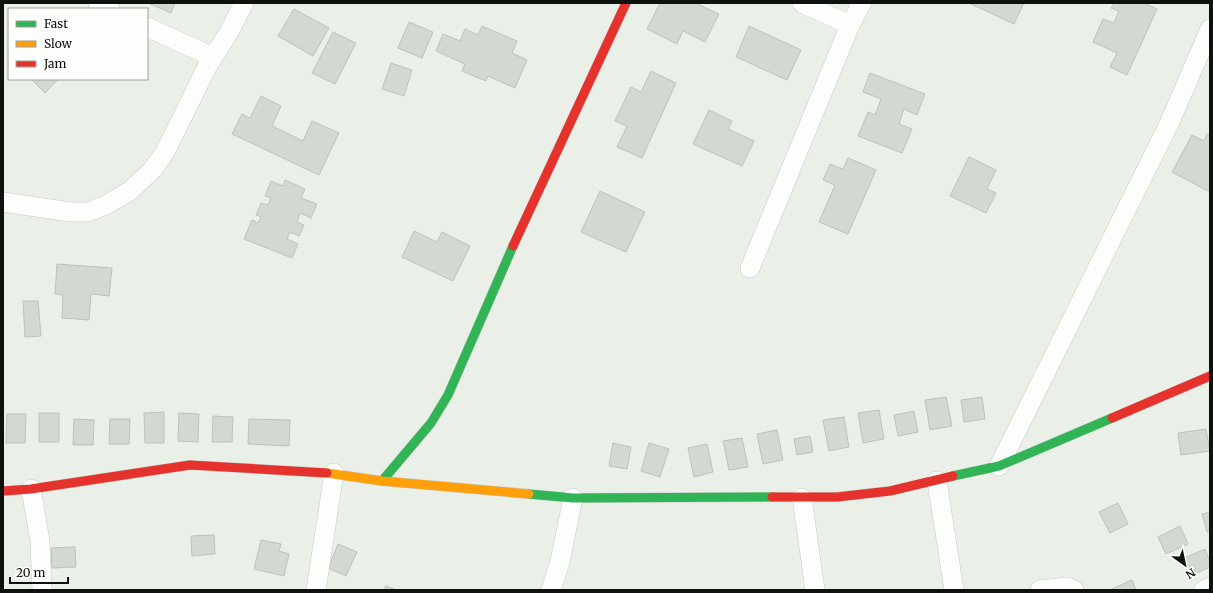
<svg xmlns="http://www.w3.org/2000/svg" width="1213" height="593" font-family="Merriweather,serif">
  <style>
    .building { fill: #d3d8d1; stroke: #bdc2bc }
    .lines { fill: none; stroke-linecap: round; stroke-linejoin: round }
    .street-casing { stroke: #c7cbc5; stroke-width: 20 }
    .fast-casing { stroke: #c7cbc5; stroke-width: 10 }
    .slow-casing { stroke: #c7cbc5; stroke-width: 10 }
    .jam-casing { stroke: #c7cbc5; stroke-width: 10 }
    .street { stroke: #fcfdfc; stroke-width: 19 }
    .fast { stroke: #30b455; stroke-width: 9 }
    .slow { stroke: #ff9f0a; stroke-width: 9 }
    .jam { stroke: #e5322d; stroke-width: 9 }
  </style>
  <rect width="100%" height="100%" fill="#eaf0e8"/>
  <path class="building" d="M148 3H175L171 13Z
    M660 3H695L719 14 705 42 683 31 677 44 647 29Z
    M969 3H1024L1014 24Z
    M1114 3H1144L1157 9 1127 75 1110 67 1117 53 1093 42 1103 19 1114 23 1119 11 1111 8Z
    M294 9 329 28 313 56 278 36Z
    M409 22 433 32 422 58 398 48Z
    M482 26 517 41 512 53 527 60 515 88 488 76 486 81 462 71 465 64 436 51 443 34 460 41 465 29 478 35Z
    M749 26 801 50 787 80 736 57Z
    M333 32 356 43 335 84 312 73Z
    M391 63 412 70 404 96 382 89Z
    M651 71 676 83 642 158 617 147 627 126 615 121 631 87 641 92Z
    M870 73 925 94 917 115 904 109 899 124 912 129 902 153 858 136 868 112 875 115 881 99 863 92Z
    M31 79H58L45 93Z
    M261 96 281 106 272 126 303 141 312 121 339 133 319 175 232 134 242 114 250 118Z
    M709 110 732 121 728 129 754 141 742 166 693 144Z
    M1207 134 1210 136V192L1172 172 1192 135 1204 141Z
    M969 157 996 170 987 189 996 193 986 213 950 196Z
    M848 158 876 170 848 234 819 222 835 185 823 180 830 164 843 169Z
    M285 180 305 189 301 198 317 204 311 218 300 213 297 222 304 225 299 236 290 232 287 239 298 244 292 258 244 239 252 220 258 223 261 217 256 215 261 203 268 205 271 198 265 196 271 181 283 186Z
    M600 191 645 212 626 252 581 232Z
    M414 231 437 242 442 232 470 246 453 281 402 257Z
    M57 264 112 268 109 296 91 294 89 320 62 318 63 295 55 294Z
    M23 301H38L41 336 25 337Z
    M946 397 952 426 930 430 925 400Z
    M982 397 985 419 964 422 961 400Z
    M879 410 884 439 863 443 858 413Z
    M914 411 918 432 898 436 894 415Z
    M164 412V443H145L144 413Z
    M39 413H59V442H39Z
    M179 413 199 414 198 442 178 441Z
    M7 414H26L25 443H6Z
    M213 416 233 417 232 442H212Z
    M844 417 849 447 829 451 823 420Z
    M74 419 94 420 93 445H73Z
    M110 419H130L129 444H109Z
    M249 419 290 420 289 446 248 444Z
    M1206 429 1210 451 1181 455 1178 433Z
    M777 430 783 460 763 464 757 434Z
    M810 436 813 452 797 455 794 439Z
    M742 438 748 467 729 470 723 441Z
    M613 443 631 447 627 469 609 466Z
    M649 443 669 449 660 477 641 471Z
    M707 444 713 472 694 477 688 448Z
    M1118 503 1128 524 1110 533 1099 512Z
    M1210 512V532H1207L1202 514Z
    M1180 526 1188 544 1166 554 1158 537Z
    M214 535 215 554 192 556 191 536Z
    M261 540 281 544 279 551 289 554 284 576 254 569Z
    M338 544 357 552 346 576 328 568Z
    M75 547 76 567 52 568 51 548Z
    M1205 549 1210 561V567L1190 576 1182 559Z
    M1132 580 1136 590H1113L1112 589Z
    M386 586 397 590H384Z"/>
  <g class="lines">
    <g class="street-casing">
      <path id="street" d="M98 3 110 9
        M802 3 850 25
        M147 27 213 57
        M3 202 70 212H88L106 205 130 191 153 169 165 152 207 67 229 32 244 3
        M750 268 850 25 862 3
        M999 466 1169 124 1210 29
        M937 481 954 590
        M31 489 40 541 42 590
        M802 498 815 590
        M316 590 334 473
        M551 590 560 562 573 498
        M1040 590 1067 587 1074 590
        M1204 590 1210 587"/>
    </g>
    <g class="fast-casing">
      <path id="fast" d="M953 476 999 466 1112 418
        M382 481 431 423 448 395 513 246
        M529 494 573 498 772 497"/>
    </g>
    <g class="slow-casing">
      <path id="slow" d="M327 473 382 481 529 494"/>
    </g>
    <g class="jam-casing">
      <path id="jam" d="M513 246 626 3
        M1112 418 1210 376
        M3 491 31 489 190 465 327 473
        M772 497H837L890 491 953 476"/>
    </g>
    <use href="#street" class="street"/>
    <use href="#fast" class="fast"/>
    <use href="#slow" class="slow"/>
    <use href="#jam" class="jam"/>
  </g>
  <rect width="1213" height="593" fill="none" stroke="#0e120d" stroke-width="8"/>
  <rect x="8" y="8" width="140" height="72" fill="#fcfefb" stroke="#9da09c"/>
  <rect x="16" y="21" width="20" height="6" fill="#30b455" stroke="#9da09c"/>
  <text x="44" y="28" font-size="12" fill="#0e120d">Fast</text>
  <rect x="16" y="41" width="20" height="6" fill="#ff9f0a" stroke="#9da09c"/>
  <text x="44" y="48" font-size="12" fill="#0e120d">Slow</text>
  <rect x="16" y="61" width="20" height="6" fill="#e5322d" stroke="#9da09c"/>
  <text x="44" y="68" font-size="12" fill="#0e120d">Jam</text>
  <g transform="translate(1185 565) rotate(147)" stroke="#fcfefb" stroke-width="3" paint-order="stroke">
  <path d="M0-3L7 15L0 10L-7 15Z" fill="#0e120d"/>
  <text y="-6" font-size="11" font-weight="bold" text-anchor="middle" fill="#0e120d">N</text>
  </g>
  <path d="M10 577v6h58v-6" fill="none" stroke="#0e120d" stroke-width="2"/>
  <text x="16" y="577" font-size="12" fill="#0e120d" stroke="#fcfefb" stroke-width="3" paint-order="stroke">20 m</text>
</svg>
